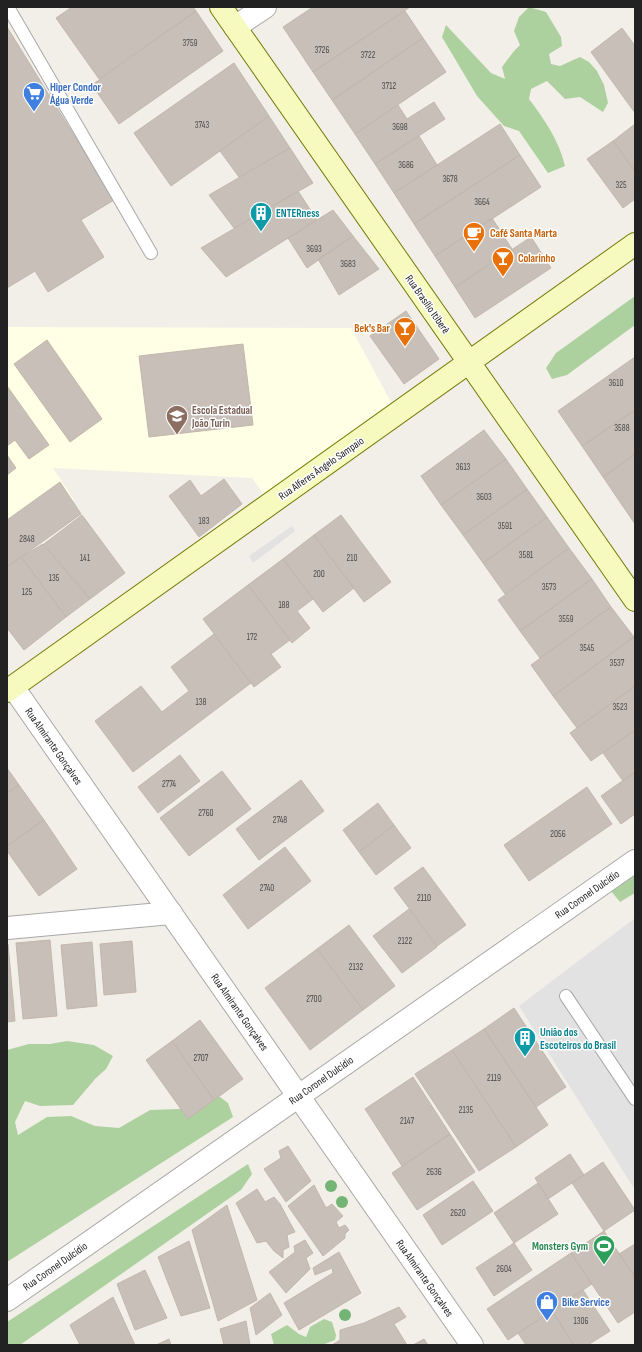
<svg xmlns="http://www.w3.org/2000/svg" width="642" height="1352" font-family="'Sofia Sans Condensed',sans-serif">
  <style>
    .education { fill: #ffffe5 }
    .forest { fill: #add19e }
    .parking { fill: #e2e2e2 }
    .building { fill: #c7bfb8; stroke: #c4b6ab }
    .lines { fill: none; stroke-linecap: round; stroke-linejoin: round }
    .service-casing { stroke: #a9a9a9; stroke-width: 14 }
    .minor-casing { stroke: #a9a9a9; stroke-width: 24 }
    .tertiary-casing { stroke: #a9a9a9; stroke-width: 24 }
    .secondary-casing { stroke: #707d05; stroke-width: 24 }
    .service { stroke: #fff; stroke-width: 12 }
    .minor { stroke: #fff; stroke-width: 22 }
    .tertiary { stroke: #fff; stroke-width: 22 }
    .secondary { stroke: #f7fabf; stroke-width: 22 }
    .tree { fill: #74b475 }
    .labels { text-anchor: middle; stroke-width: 3; stroke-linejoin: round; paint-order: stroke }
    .number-label { font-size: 9px; fill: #4b4948 }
    .shop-label { font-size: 11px; font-weight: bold; fill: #366cbe; stroke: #fff; text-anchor: start }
    .culture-label { font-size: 11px; font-weight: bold; fill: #0d838f; stroke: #fff; text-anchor: start }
    .food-label { font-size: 11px; font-weight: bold; fill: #c56008; stroke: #fff; text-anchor: start }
    .street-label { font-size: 11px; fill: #222; stroke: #fff }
    .education-label { font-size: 11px; font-weight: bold; fill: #785e54; stroke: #fff; text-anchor: start }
    .leisure-label { font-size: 11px; font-weight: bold; fill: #27864d; stroke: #fff; text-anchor: end }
  </style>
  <rect width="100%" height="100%" fill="#f2efe9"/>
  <path class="education" d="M7 327 351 328 392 404 264 495 252 478 53 468 74 500 7 548Z"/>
  <path class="forest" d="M529 7 546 12 561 37 562 46 549 54 551 64 560 66 580 57 589 62 597 71 604 85 608 103 603 112 580 97 565 99 547 81 531 89 529 99C544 119 559 140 565 166L548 173 519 131 504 126 477 96 442 37 446 25 491 73 505 79 502 67 514 51 520 45 514 31 519 17Z
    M635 296V325L567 375 552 379 546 368 556 353Z
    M635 866V893L620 902 606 885Z
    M67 1041 94 1045 113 1056 106 1069 96 1078 73 1105 40 1106 25 1101 15 1122 18 1135 47 1117 71 1116 95 1126 119 1128 150 1110 179 1109 216 1094 228 1103 233 1117 7 1262V1050L29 1044H50Z
    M248 1164 252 1174 241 1190 20 1345H7V1322Z
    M324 1319 332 1322 336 1335 335 1340 322 1345H274L271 1334 287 1325 299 1334 306 1337 310 1327Z"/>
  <path class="parking" d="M292 526 295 531 253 563 249 556Z
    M635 918V1190L519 1006Z"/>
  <path class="building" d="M72 7H193L196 11 99 79 56 18Z
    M313 7H410L313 72 283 27Z
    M196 11 223 51 119 124 92 85Z
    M405 11 423 38 332 100 313 72Z
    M7 27 114 200 81 220 104 257 48 292 35 271 7 288Z
    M622 28 635 46V113L591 52Z
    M423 38 446 72 355 134 332 100Z
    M234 63 269 116 171 186 134 133Z
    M434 102 445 119 375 164 355 134 398 105 407 119Z
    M269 116 290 148 239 177 220 151Z
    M500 124 520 155 414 224 394 193Z
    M635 124V171L613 141Z
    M419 136 437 165 394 193 375 164Z
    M613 141 635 171V199L623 208 587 159Z
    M290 148 313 183 234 228 209 195Z
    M520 155 541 187 435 256 414 224Z
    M298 191 317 220 226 277 201 248Z
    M333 210 353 236 307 268 288 238Z
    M492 218 512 249 455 287 435 256Z
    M353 236 379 269 339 295 318 259Z
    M531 237 551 268 475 318 455 287Z
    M406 311 439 359 404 384 370 336Z
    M47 340 102 419 70 442 14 364Z
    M243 344 253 425 149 437 139 356Z
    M635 357V410L582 446 558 411Z
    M7 386 49 445 29 459 15 440 7 446Z
    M635 410V454L603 477 582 446Z
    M484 430 506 459 441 505 421 476Z
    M635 454V524L603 477Z
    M7 455 16 468 7 475Z
    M506 459 527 489 463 535 441 505Z
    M224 479 242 504 199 537 169 496 190 480 201 496Z
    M60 482 81 514 7 567V520Z
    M527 489 547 517 483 563 463 535Z
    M82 515 125 573 90 599 44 544Z
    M341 515 391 582 364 602 314 535Z
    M547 517 569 548 505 594 483 563Z
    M314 535 354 588 323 612 283 559Z
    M43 544 90 599 66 617 21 557Z
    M569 548 592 579 520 631 498 600Z
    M21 557 66 617 24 650 7 628V567Z
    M283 559 313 599 297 611 310 628 292 643 248 585Z
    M592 579 611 607 540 658 520 631Z
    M248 585 290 640 271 654 281 667 254 687 203 619Z
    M611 607 634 637 553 696 531 665Z
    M214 634 251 683 133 772 95 721 141 686 162 712 189 691 171 667Z
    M634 637 635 639V686L577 728 553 696Z
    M635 686V730L591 761 570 733Z
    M635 730V772L623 781 603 753Z
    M180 755 200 781 158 813 138 787Z
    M7 768 19 785 7 793Z
    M222 771 251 809 189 856 160 818Z
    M635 772V814L621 824 601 796Z
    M301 780 324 811 259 860 236 829Z
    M19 785 44 820 7 846V793Z
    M587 787 612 824 529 881 504 845Z
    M378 803 394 825 359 852 343 830Z
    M44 820 77 869 39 896 7 851V846Z
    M394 825 411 848 376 875 359 852Z
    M285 847 311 881 248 929 223 895Z
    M423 867 466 925 437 946 394 888Z
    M409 909 437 947 402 973 373 936Z
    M349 925 395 986 363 1010 317 949Z
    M50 940 57 1016 23 1019 16 943Z
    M132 941 136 992 104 995 100 944Z
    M92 942 97 1006 67 1009 61 945Z
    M7 944H8L15 1021 7 1022Z
    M317 949 363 1010 310 1050 265 988Z
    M514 1008 566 1087 536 1107 484 1029Z
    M200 1020 243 1079 214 1100 172 1041Z
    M484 1029 548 1125 516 1147 452 1050Z
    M172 1041 214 1100 188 1119 146 1060Z
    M452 1050 516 1147 479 1171 415 1074Z
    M413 1077 450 1134 402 1166 365 1109Z
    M450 1134 475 1172 417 1210 392 1173Z
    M288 1146 311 1181 286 1202 264 1169 281 1158 279 1151Z
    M570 1154 584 1175 548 1199 535 1178Z
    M603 1162 635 1210 604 1231 572 1183Z
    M473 1181 493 1211 442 1245 423 1215Z
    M538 1183 558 1214 514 1243 494 1213Z
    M314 1185 326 1208 332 1204 343 1216 336 1222 339 1228 345 1225 349 1230 345 1234V1238L323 1256 288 1206Z
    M257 1189 265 1202 274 1197 280 1204 295 1232 287 1235 289 1247 283 1250V1258L274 1251 266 1241 257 1243 236 1203Z
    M227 1205 257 1300 218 1321 192 1230Z
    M604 1231 635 1277V1312L618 1323 571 1253Z
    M305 1240 313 1253 306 1258 310 1269 286 1293 269 1272 295 1252 294 1246Z
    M189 1241 210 1308 181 1316 158 1257Z
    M514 1243 532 1270 494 1296 476 1268Z
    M635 1244V1277L619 1254Z
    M339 1252 361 1293 299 1330 284 1303 333 1273 332 1268 315 1275 313 1268Z
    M571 1253 592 1284 508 1340 487 1309Z
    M145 1270 167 1318 135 1330 117 1284Z
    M583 1290 610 1331 588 1345H574L552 1311Z
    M270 1293 282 1315 256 1335 250 1308Z
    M113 1297 135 1345H80L70 1325Z
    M399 1307 406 1317 394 1324 407 1345H332L340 1340V1330L364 1323Z
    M552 1311 574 1345H526L518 1333Z
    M246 1321 250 1345H224L220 1329Z
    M169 1339 171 1345H156Z
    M424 1339 428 1345H413Z"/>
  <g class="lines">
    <g class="service-casing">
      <path id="service" d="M8 7 151 253
        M566 996 635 1099"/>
    </g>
    <g class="minor-casing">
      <path id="minor" d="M235 27 265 7
        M7 928 171 913"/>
    </g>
    <g class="tertiary-casing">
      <path id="tertiary" d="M13 687 472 1345
        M7 1300 635 861"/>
    </g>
    <g class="secondary-casing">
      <path id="secondary" d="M221 7 635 600
        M7 691 635 244"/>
    </g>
    <use href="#service" class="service"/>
    <use href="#minor" class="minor"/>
    <use href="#tertiary" class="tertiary"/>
    <use href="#secondary" class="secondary"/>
  </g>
  <g class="tree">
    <circle cx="331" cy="1186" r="6"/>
    <circle cx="342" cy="1202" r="6"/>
    <circle cx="345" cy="1315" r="6"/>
  </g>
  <defs>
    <g id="supermarket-pin" transform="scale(1.15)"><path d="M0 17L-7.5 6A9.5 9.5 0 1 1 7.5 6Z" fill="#3f7fe0" stroke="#fff"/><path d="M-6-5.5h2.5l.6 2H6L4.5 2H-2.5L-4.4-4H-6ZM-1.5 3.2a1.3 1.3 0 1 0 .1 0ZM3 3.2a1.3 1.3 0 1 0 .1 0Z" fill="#fff"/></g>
    <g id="building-pin" transform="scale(1.15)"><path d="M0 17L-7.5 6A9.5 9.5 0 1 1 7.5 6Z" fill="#0f9aa8" stroke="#fff"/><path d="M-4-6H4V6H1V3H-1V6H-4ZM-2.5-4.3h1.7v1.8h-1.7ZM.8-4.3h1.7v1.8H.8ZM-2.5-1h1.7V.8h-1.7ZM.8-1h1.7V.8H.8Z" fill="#fff"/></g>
    <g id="cafe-pin" transform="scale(1.15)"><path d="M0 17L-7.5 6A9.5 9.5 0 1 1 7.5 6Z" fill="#e8710a" stroke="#fff"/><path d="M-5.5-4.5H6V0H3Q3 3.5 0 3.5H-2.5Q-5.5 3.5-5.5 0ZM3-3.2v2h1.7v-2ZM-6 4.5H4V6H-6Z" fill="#fff"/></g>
    <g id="bar-pin" transform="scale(1.15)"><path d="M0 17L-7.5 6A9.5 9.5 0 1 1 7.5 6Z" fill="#e8710a" stroke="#fff"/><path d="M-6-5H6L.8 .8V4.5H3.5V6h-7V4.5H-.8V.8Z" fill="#fff"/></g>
    <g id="school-pin" transform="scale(1.15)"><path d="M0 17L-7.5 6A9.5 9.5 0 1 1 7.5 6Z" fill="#8d6e63" stroke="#fff"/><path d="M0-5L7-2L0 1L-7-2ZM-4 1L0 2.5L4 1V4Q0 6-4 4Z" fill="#fff"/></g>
    <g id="stadium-pin" transform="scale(1.15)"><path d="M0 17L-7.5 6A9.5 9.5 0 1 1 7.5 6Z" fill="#2e9e5b" stroke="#fff"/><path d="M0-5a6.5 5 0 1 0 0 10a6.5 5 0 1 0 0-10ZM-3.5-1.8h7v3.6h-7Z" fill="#fff"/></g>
    <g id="shop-pin" transform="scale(1.15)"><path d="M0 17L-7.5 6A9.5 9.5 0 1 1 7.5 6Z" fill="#3f7fe0" stroke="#fff"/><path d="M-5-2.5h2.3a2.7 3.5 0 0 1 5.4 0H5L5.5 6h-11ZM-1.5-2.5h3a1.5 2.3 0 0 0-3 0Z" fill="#fff"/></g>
  </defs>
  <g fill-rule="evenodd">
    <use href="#supermarket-pin" x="34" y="93"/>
    <use href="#building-pin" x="261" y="213"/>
    <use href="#cafe-pin" x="474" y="233"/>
    <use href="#bar-pin" x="503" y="258"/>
    <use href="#bar-pin" x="405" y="328"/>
    <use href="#school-pin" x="177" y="416"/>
    <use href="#building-pin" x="525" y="1038"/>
    <use href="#stadium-pin" x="604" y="1246"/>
    <use href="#shop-pin" x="547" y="1302"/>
  </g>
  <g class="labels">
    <g class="number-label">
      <text x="190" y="46">3759</text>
      <text x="322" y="53">3726</text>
      <text x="368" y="58">3722</text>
      <text x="389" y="89">3712</text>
      <text x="202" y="128">3743</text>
      <text x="400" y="130">3698</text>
      <text x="406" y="168">3686</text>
      <text x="450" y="182">3678</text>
      <text x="621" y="188">325</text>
      <text x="482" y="205">3664</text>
      <text x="314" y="252">3693</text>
      <text x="348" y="267">3683</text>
      <text x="616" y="386">3610</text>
      <text x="622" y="431">3588</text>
      <text x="463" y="470">3613</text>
      <text x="484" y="500">3603</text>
      <text x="204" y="524">183</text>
      <text x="505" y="529">3591</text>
      <text x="27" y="542">2848</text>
      <text x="526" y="558">3581</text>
      <text x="85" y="561">141</text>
      <text x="352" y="561">210</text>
      <text x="319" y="577">200</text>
      <text x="54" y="581">135</text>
      <text x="549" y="590">3573</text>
      <text x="27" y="595">125</text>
      <text x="284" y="608">188</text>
      <text x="566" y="622">3559</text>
      <text x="252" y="640">172</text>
      <text x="587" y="651">3545</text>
      <text x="617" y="666">3537</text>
      <text x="201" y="705">138</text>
      <text x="620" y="710">3523</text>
      <text x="169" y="787">2774</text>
      <text x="206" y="816">2760</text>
      <text x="280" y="823">2748</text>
      <text x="558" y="837">2056</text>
      <text x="267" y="891">2740</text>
      <text x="424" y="901">2110</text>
      <text x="405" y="944">2122</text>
      <text x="356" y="970">2132</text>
      <text x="314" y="1002">2700</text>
      <text x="201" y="1061">2707</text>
      <text x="494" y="1081">2119</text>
      <text x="466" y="1113">2135</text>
      <text x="407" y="1124">2147</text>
      <text x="434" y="1175">2636</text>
      <text x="458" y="1216">2620</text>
      <text x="504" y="1272">2604</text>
      <text x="581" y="1324">1306</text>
    </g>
    <g class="shop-label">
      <text x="50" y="91">Hiper Condor<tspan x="50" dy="13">Água Verde</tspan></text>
      <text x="562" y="1306">Bike Service</text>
    </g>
    <g class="culture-label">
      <text x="276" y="217">ENTERness</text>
      <text x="540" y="1036">União dos<tspan x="540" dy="13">Escoteiros do Brasil</tspan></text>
    </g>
    <g class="food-label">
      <text x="490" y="237">Café Santa Marta</text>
      <text x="518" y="262">Colarinho</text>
      <text x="390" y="332" text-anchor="end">Bek's Bar</text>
    </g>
    <g class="street-label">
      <text transform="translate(428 304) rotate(55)" y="4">Rua Brasílio Itiberê</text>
      <text transform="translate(321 468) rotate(-35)" y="4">Rua Alferes Ângelo Sampaio</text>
      <text transform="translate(54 746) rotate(55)" y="4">Rua Almirante Gonçalves</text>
      <text transform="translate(587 894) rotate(-35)" y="4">Rua Coronel Dulcídio</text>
      <text transform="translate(240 1012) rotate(55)" y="4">Rua Almirante Gonçalves</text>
      <text transform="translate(321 1080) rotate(-35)" y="4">Rua Coronel Dulcídio</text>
      <text transform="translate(55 1266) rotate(-35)" y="4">Rua Coronel Dulcídio</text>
      <text transform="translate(425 1278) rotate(55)" y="4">Rua Almirante Gonçalves</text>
    </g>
    <g class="education-label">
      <text x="192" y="414">Escola Estadual<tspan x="192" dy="13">João Turin</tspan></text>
    </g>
    <g class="leisure-label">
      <text x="588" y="1250">Monsters Gym</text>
    </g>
  </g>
  <rect width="642" height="1352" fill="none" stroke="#222222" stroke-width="16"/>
</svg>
